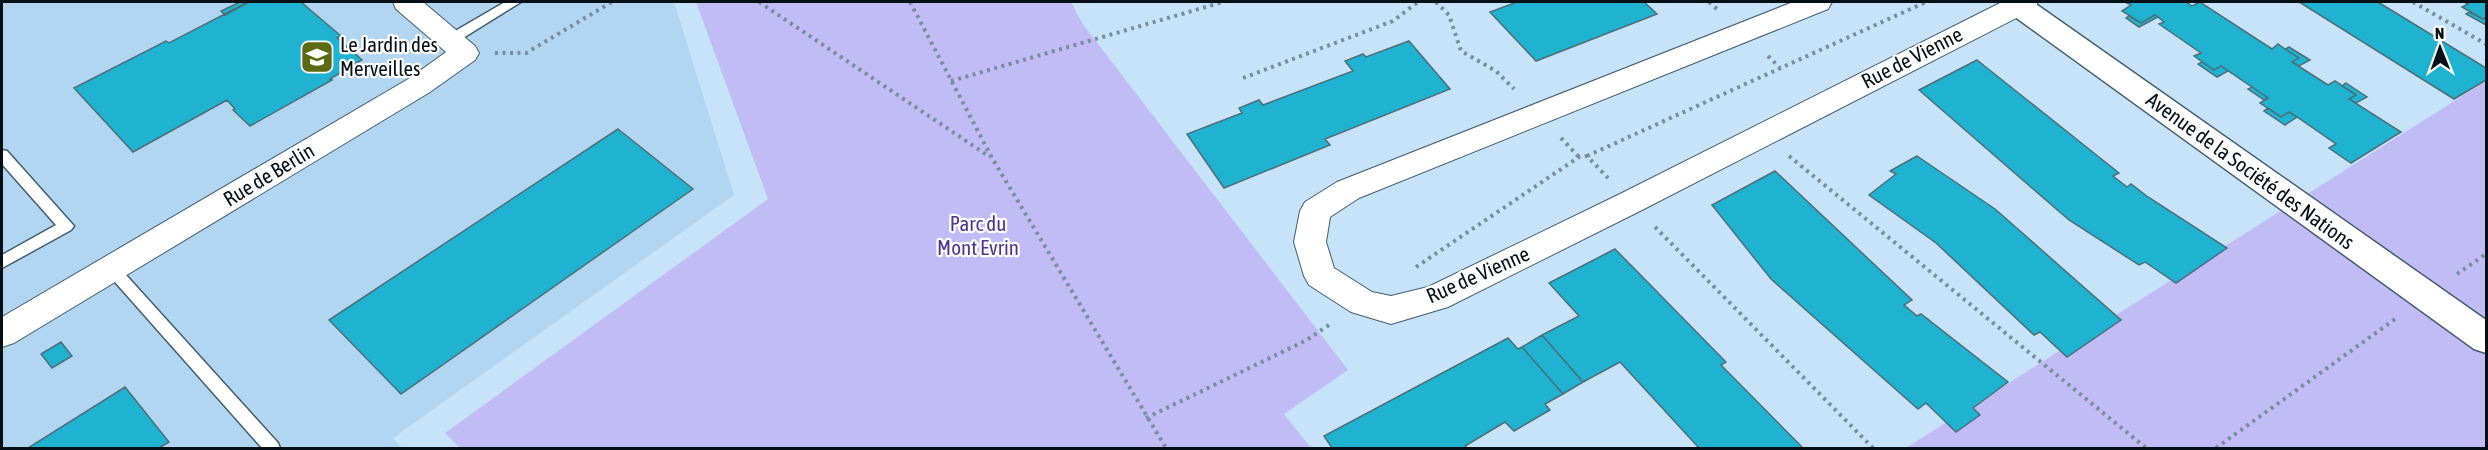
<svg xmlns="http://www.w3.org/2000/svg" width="2488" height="450" font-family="'Asap Condensed',sans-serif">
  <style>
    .built { fill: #b2d6f1 }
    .green { fill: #c1bcf6 }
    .building { fill: #1fb3d1; stroke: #4c6f78; stroke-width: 1.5 }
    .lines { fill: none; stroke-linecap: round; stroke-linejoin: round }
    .lane-casing { stroke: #435d6f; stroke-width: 3 }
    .street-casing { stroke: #435d6f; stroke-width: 2 }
    .secondary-casing { stroke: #435d6f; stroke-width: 3 }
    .path { stroke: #788d9d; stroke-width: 4; stroke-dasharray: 3 4.5; stroke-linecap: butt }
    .lane { fill: #fff; fill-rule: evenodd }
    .street { fill: #fff; fill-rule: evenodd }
    .secondary { fill: #fff; fill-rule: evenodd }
    .labels { text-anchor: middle; stroke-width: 4.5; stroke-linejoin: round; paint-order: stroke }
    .poi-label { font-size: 21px; fill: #050f16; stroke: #fff; text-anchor: start }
    .street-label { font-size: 21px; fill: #050f16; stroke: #fff }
    .park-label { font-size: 21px; fill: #4b3495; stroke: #fff }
  </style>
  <rect width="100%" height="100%" fill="#c6e3f9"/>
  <path class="built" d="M2 2H674L734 195 393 438 402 448H2Z"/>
  <path class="green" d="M696 2H1071L1082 23 1348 370 1284 414 1311 448H460L445 433 768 199Z
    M2486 81V448H1906Z"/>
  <path class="building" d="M240 2H249L225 15 221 11Z
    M248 2H301L341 36 337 38 362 60 330 79 332 80 250 126 233 110 235 109 227 100 133 152 74 88 166 41 169 43Z
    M1517 2H1644L1657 14 1536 61 1490 12Z
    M2125 2H2186L2192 6 2200 2 2272 49 2278 44 2285 49 2299 58 2292 62 2328 85 2335 81 2356 95 2349 99 2401 132 2351 163 2329 148 2336 144 2297 117 2289 112 2281 117 2260 103 2268 98 2221 66 2214 70 2194 56 2201 53 2159 24 2164 22 2155 15 2141 23 2122 11 2131 5Z
    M2299 2H2378L2486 68V80L2454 99Z
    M2464 2H2486V17L2483 19 2462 7 2468 4Z
    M2469 12 2483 19 2486 17V25L2466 14Z
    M2155 15 2158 17 2139 27 2126 18 2129 16 2141 23Z
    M1409 41 1450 89 1325 139 1330 145 1224 188 1187 134 1242 113 1239 108 1259 100 1263 105 1353 71 1345 61 1363 54 1366 57Z
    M2289 47 2310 60 2299 66 2292 62 2299 58 2285 49Z
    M1977 60 2119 173 2113 176 2127 187 2131 184 2148 197 2227 248 2176 283 2145 262 2139 265 2069 220 1919 90Z
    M2202 62 2214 70 2221 66 2228 71 2217 77 2198 64Z
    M2346 83 2367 97 2356 103 2349 99 2356 95 2342 86Z
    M2252 87 2268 98 2264 100 2248 89Z
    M2268 108 2281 117 2289 112 2297 117 2285 125 2264 111Z
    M618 129 693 189 401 394 329 320Z
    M1917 156 1995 209 2121 320 2067 357 2040 332 2034 335 1936 243 1869 195 1896 174 1890 171Z
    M1775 171 1912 300 1904 305 1917 316 1921 314 2008 382 1973 408 1980 415 1956 432 1926 403 1918 409 1771 279 1712 205Z
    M1615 249 1726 362 1721 365 1803 448H1699L1620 362 1583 382 1542 335 1579 316 1549 283Z
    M1542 335 1583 382 1563 394 1522 347Z
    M1508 338 1518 349 1522 347 1563 394 1545 404 1550 410 1514 431 1505 422 1465 446 1467 448H1332L1324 436Z
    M61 342 72 356 52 368 41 354Z
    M125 387 169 442 159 448H28Z"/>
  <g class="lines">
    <g class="lane-casing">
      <path id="lane" d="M505 2H521L455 43H445L443 40 445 37Z
        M2 150 7 151 74 226 71 230 2 268V255L56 225 2 164Z
        M112 263 117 265 278 443 280 448H262L107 273 104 269 107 265Z"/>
    </g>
    <g class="street-casing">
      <path id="street" d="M393 2H423L475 46 479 53 475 60 430 92 14 343 2 347V317L410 78 446 52 396 9Z
        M1793 2H1832L1828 9 1359 198 1330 217 1326 242 1334 268 1372 292 1391 296 1428 287 1620 194 2002 2H2038L2034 9 1642 210 1448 307 1391 324 1351 312 1309 285 1304 276 1294 242 1300 211 1305 202 1337 182Z"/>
    </g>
    <g class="secondary-casing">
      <path id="secondary" d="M2000 2H2033L2486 320V353L2474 349 2004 9Z"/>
    </g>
    <path class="path" d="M759 2 990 157
      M910 2 992 158 1166 448
      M1436 2 1449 15 1461 51 1496 71 1514 89
      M1709 2 1718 10
      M2413 2 2486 44
      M495 53H526L612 2
      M1768 56 1780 68
      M1243 78 1393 21 1418 2
      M951 81 1223 2
      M1561 138 1579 157
      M1587 156 1926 2
      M1789 156 2146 448
      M1655 227 1873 448
      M1416 267 1579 157 1587 156 1608 178
      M2457 274 2486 254
      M1146 418 1305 341 1332 323
      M2216 448 2398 317"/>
    <use href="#lane" class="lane"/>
    <use href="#street" class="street"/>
    <use href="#secondary" class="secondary"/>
  </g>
  <defs>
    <g id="school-square" transform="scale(1.725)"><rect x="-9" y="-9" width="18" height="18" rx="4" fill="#5b6a13" stroke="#fff"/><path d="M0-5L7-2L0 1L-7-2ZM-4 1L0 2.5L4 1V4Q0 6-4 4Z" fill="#fff"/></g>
  </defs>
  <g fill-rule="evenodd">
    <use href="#school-square" x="317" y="57"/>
  </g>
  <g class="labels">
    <g class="poi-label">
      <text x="340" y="52">Le Jardin des<tspan x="340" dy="24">Merveilles</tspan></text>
    </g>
    <g class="street-label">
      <text transform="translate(1912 58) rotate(-27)" y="7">Rue de Vienne</text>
      <text transform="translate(2250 171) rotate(36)" y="7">Avenue de la Société des Nations</text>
      <text transform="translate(269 175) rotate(-31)" y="7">Rue de Berlin</text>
      <text transform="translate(1478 275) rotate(-24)" y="7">Rue de Vienne</text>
    </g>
    <g class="park-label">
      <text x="978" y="231">Parc du<tspan x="978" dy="24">Mont Evrin</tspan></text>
    </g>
  </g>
  <rect width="2488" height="450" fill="none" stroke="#050f16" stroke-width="6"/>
  <g transform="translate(2440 48) rotate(359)" stroke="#ffffff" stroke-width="4.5" paint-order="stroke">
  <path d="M0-4.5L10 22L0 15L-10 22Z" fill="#050f16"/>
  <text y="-9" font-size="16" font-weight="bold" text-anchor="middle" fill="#050f16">N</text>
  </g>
</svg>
